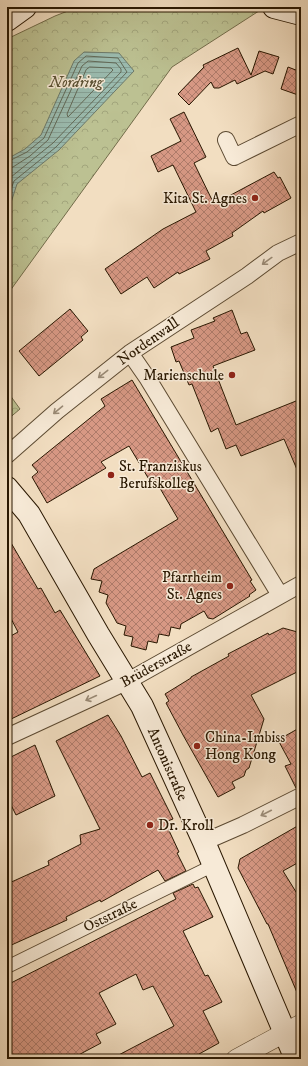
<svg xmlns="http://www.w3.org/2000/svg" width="308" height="1066" font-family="'IM FELL DW Pica',serif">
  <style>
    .park { fill: url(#park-crowns); stroke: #726c4a }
    .water { fill: url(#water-rules); stroke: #6d7a6a }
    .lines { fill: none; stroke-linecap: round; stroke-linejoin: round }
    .shore { stroke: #626a58; stroke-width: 1 }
    .building { fill: url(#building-cross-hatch); stroke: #291701 }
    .pedestrian-casing { stroke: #5b4931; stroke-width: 14 }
    .minor-casing { stroke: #5b4931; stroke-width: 18 }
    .tertiary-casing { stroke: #5b4931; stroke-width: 20 }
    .secondary-casing { stroke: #291701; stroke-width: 24 }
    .pedestrian { stroke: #f7ead7; stroke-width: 12 }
    .minor { stroke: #f7ead7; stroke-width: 16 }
    .tertiary { stroke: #f7ead7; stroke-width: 19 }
    .secondary { stroke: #f7ead7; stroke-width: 22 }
    .oneway { stroke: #9a8b77 }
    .poi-dot { fill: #8f2418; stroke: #f7ead7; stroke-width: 1.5 }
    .labels { text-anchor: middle; stroke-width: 3; stroke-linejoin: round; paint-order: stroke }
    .park-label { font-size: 15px; font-style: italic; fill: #5c5234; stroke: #f7ead7 }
    .poi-label { font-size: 15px; fill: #291701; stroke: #f7ead7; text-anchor: end }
    .street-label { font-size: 15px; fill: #291701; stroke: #f7ead7 }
  </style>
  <defs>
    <pattern id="park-crowns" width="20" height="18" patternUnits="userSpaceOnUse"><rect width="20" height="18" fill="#bcc192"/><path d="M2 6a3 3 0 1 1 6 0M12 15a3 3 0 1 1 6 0" fill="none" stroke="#a2a57c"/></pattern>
    <pattern id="water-rules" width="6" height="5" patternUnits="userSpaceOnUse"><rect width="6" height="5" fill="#9bbcb0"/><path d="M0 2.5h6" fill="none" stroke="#86a196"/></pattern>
    <pattern id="building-cross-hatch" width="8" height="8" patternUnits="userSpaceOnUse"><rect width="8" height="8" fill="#d79884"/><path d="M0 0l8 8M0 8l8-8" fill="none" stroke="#ae7b6a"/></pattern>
  </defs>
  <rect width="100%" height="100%" fill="#f2dec1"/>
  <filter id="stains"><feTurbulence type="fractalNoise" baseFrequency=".005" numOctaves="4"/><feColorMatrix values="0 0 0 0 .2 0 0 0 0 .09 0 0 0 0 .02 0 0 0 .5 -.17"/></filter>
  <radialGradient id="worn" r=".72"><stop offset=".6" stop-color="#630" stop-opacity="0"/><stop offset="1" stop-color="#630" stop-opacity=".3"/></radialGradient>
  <path class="park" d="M78 7H252L262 9 172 67 7 295V39L55 16Z
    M7 391 20 409 7 420Z"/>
  <path class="water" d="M84 52 119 53 134 71 59 150 17 184 7 215V159L25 149 41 135 74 61Z"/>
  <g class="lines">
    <path class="shore" d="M90 67 111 68 113 70 68 117 67 114 86 70Z
      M7 162 27 152 44 138 78 63 86 56 118 58 127 72 56 147 14 181 7 200
      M7 168 13 167 30 156 48 140 82 66 88 61 116 63 121 69V72L53 143 11 177 7 185"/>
  </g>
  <path class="building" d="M238 48 251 75 259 51 279 57 273 74 265 71 237 84 235 80 219 88H214L211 82 189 105 178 94 204 67 203 65Z
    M288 67 301 72V96L281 89Z
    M184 112 206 157 194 163 214 204 274 172 278 178 280 177 291 198 264 213 263 211 232 233 233 236 206 251 210 259 179 274 178 272 154 288 147 277 121 294 105 269 163 229 196 212 173 165 158 172 151 156 181 141 170 119Z
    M70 309 88 331 81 337 83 340 39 376 19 351Z
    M232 310 241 334 247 332 255 350 213 366 236 425 301 399V479L284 439 241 456 236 445 226 449 218 428 211 432 192 384 189 385 179 361 176 362 171 347 194 338 191 330 215 321 213 318Z
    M132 380 252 580 250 581 256 590 249 595 250 596 213 619 208 618 204 611 181 624 180 629 171 627 169 636 159 634 157 643 148 641 146 650 131 646 133 637 124 635 126 626 117 623 106 603 108 595 99 592 102 581 91 579 94 569 178 519 154 478 150 481 129 446 101 462 106 468 47 503 32 477 38 472 32 465 105 406 101 399Z
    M7 536 38 589 41 588 55 613 60 610 100 676 7 721V638L18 632 7 611Z
    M283 628 301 633V670L251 695 264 719 249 768 246 770 244 776 232 782 235 788 218 797 183 735 166 703 169 701 165 694 191 678V677L229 656 228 654 268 633 269 635Z
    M108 715 121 736 142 777 150 773 173 819 165 822 179 852 177 853 186 871 165 881 158 870 101 902 100 900 66 917 67 920 7 947V884L49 865 48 861 81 844 80 835 100 829 56 741Z
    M301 727V787L296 788 285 766 291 764 278 740Z
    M35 745 55 796 16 815 7 797V759Z
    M301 824V861L283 871 301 900V1002L268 924H267L238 868 240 859Z
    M193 884 195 888 198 887 213 917 183 931 205 976 208 975 222 1002 203 1011 219 1043 190 1059H111L174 1026 153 986 143 990 136 974 99 993 116 1024 96 1034 101 1043 71 1059H7V985L176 899 173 893Z"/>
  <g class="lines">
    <g class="pedestrian-casing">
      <path id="pedestrian" d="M7 967 214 865"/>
    </g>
    <g class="minor-casing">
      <path id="minor" d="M226 140 234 157 301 124
        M130 353 148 379 280 595
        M7 455 57 411 130 353 247 276 278 253 301 242
        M7 737 126 682 301 584
        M204 842 243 825 301 796"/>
    </g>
    <g class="tertiary-casing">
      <path id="tertiary" d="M236 1059 301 1024"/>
    </g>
    <g class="secondary-casing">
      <path id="secondary" d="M274 7 301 14
        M7 20 25 7
        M7 488 29 514 98 634 142 706 204 842 296 1059"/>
    </g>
    <use href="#pedestrian" class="pedestrian"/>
    <use href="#minor" class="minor"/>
    <use href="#tertiary" class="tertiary"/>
    <use href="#secondary" class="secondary"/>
  </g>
  <defs><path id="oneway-shaft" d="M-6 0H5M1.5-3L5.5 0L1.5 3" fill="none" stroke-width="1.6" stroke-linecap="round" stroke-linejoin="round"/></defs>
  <g class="oneway">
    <use href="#oneway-shaft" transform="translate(267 261) rotate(144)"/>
    <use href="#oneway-shaft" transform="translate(103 374) rotate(142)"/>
    <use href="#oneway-shaft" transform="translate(58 410) rotate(140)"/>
    <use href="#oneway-shaft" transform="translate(91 698) rotate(155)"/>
    <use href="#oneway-shaft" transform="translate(266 813) rotate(153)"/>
  </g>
  <g class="poi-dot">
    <circle cx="255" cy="198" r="4"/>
    <circle cx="232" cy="375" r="4"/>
    <circle cx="111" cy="475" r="4"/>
    <circle cx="230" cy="586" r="4"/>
    <circle cx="197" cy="746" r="4"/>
    <circle cx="150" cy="825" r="4"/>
  </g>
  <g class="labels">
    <g class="park-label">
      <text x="76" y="87">Nordring</text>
    </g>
    <g class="poi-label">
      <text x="247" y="203">Kita St. Agnes</text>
      <text x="224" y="380">Marienschule</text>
      <text x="119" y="471" text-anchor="start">St. Franziskus<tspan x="119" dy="17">Berufskolleg</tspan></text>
      <text x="222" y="582">Pfarrheim<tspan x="222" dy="17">St. Agnes</tspan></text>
      <text x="205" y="742" text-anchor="start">China-Imbiss<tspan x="205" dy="17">Hong Kong</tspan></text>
      <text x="158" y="830" text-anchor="start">Dr. Kroll</text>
    </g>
    <g class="street-label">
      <text transform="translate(148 341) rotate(-35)" y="5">Nordenwall</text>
      <text transform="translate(156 664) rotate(-29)" y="5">Brüderstraße</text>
      <text transform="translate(168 764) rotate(66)" y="5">Antonistraße</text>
      <text transform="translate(110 915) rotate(-26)" y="5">Oststraße</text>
    </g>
  </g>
  <rect width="308" height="1066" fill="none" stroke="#f2dec1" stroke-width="24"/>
  <rect x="8" y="8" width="292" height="1050" fill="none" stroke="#291701" stroke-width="2"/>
  <rect x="12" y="12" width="284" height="1042" fill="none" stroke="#291701"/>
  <rect width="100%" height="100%" filter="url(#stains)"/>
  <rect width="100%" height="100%" fill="url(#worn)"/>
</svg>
